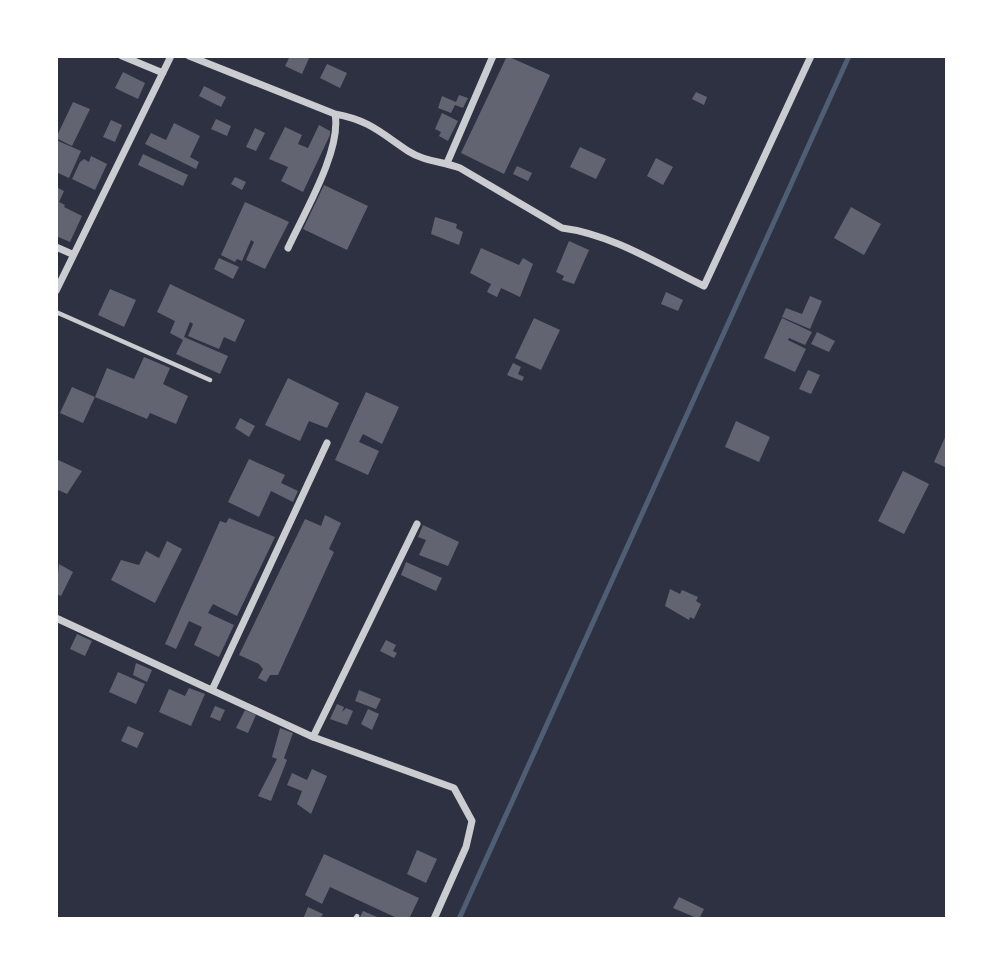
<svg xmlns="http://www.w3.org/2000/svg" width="1003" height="975" font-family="Lato,sans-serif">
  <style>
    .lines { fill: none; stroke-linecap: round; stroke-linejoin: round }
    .stream { stroke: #4f5d75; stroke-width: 5 }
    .building { fill: #626471 }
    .path { stroke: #fff; stroke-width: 3.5 }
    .service { stroke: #caccd0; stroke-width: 4.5 }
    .minor { stroke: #caccd0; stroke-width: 7 }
  </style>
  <rect width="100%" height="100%" fill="#2d3142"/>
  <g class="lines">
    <path class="stream" d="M459 919 849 56"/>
  </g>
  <path class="building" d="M290 56H310L302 74 285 66Z
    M507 56 550 75 504 174 461 153Z
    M327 64 347 73 340 88 320 78Z
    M123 72 145 83 138 99 115 88Z
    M204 86 226 97 221 107 199 96Z
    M696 92 707 97 704 105 692 99Z
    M459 95 468 98 463 108 455 105 451 113 438 108 442 96 456 102Z
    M73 102 90 109 72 146 56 138Z
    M442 113 458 121 448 141 439 136 441 132 435 129Z
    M216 119 231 126 227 136 211 129Z
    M111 120 122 125 115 142 103 137Z
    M174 123 200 136 190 157 199 162 196 169 145 144 151 133 166 140Z
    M319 125 330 131V135L303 192 281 181 288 167 269 159 285 127 302 135 298 144 308 148Z
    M255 128 265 133 256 151 246 147Z
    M56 140 81 151 69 178 56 172Z
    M580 147 606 159 596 179 570 167Z
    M143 154 188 175 183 186 138 165Z
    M91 156 107 164 95 190 72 179 80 162 84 159 89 162Z
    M656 158 673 167 663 185 647 176Z
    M517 166 532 173 528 181 513 174Z
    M235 177 246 182 242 190 231 184Z
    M324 185 368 206 347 250 303 229Z
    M56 187 64 191 59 202 65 205 64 207 82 216 70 242 56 236Z
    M245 202 289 222 265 269 246 260 254 242 251 240 242 261 237 259 235 262 221 255Z
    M851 207 881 224 864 255 834 238Z
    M435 217 457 224 456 228 463 232 459 245 431 234Z
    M569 241 589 250 574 284 562 280 564 276 556 272Z
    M481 248 519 265 523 258 533 264 520 297 501 288 497 297 487 292 491 284 470 273Z
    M219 258 239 267 233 279 214 269Z
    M170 284 245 320 235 342 224 337 219 349 188 336 193 324 190 322 184 337 228 356 220 374 176 354 183 340 170 333 175 321 157 312Z
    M110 289 136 300 124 327 98 315Z
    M666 292 683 300 678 311 661 304Z
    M810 296 822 301 810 329 782 317 786 308 802 314Z
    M534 318 560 330 541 370 515 358Z
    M782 318 812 332 805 345 789 338 788 340 806 349 795 372 764 358Z
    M817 332 835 341 829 352 811 344Z
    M144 357 170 368 163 384 188 396 176 424 150 413 147 419 95 397 83 423 60 413 72 387 95 397 107 368 134 379Z
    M513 363 521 367 518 374 524 377 522 381 507 375Z
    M808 370 820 375 811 394 799 389Z
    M288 378 339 403 327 428 309 421 300 441 265 425Z
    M366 392 399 407 382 444 363 434 359 442 379 451 368 475 335 460Z
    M240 418 255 426 249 437 235 428Z
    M736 421 770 437 759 462 725 447Z
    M947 433V468L934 462Z
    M56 459 82 471 67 494 56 489Z
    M249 459 285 475 281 483 298 491 293 502 271 491 259 517 228 502Z
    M903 471 929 484 904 534 878 521Z
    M325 515 341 523 329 549 334 552 278 675H270L266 682 258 678 263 669 259 664 239 655 305 519 321 526Z
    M229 518 275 537 237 616 213 604 208 613 234 625 219 657 194 645 202 627 189 621 176 649 165 644 220 521 226 523Z
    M423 525 459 542 448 566 419 555 426 540 418 537Z
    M167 541 182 549 155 603 111 580 121 560 139 565 146 551 159 558Z
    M406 562 442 578 436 591 401 575Z
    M59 564 73 572 61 596 56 594Z
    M670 589 680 594 682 590 698 597 696 601 701 604 694 619 690 617 689 620 665 606Z
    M77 634 92 641 85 656 70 649Z
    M386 640 396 645 393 651 397 653 394 658 380 651Z
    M136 663 152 670 147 682 133 675Z
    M118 672 145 684 136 704 109 692Z
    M189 688 205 694 191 726 159 712 169 689 185 696Z
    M359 690 381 699 376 709 355 701Z
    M337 704 344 707 342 712 346 708 353 711 347 725 330 719Z
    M215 706 225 710 220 721 210 717Z
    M368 709 379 714 372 730 361 724Z
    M245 710 256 715 248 733 236 728Z
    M128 726 144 733 137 748 121 741Z
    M280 728 293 733 284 758 287 760 271 801 258 796 277 759 272 757Z
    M312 769 327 776 311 814 297 804 302 791 287 785 292 773 307 780Z
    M417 850 437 859 426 883 407 874Z
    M324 854 419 898 409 919H399L330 887 322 904 305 895Z
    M679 897 704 909 699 919 673 908Z
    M308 907 323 914 320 919H303Z
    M363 911 382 919H359Z"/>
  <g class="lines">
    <path class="path" d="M56 57 57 56"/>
    <path class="service" d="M56 312 210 380
      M355 919 357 916"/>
    <path class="minor" d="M122 56 163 73
      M189 56 335 114C369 120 381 133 408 151 425 162 442 161 460 168L562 228C611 234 660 265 704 286L811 56
      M447 163 493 56
      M56 247 72 254
      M288 248C303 215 342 150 335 114
      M56 291 171 56
      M56 618 313 737 454 788 472 821 466 847 434 919
      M212 690 327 443
      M313 737 417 524"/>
  </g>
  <rect width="1003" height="975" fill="none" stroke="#ffffff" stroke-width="116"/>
</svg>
